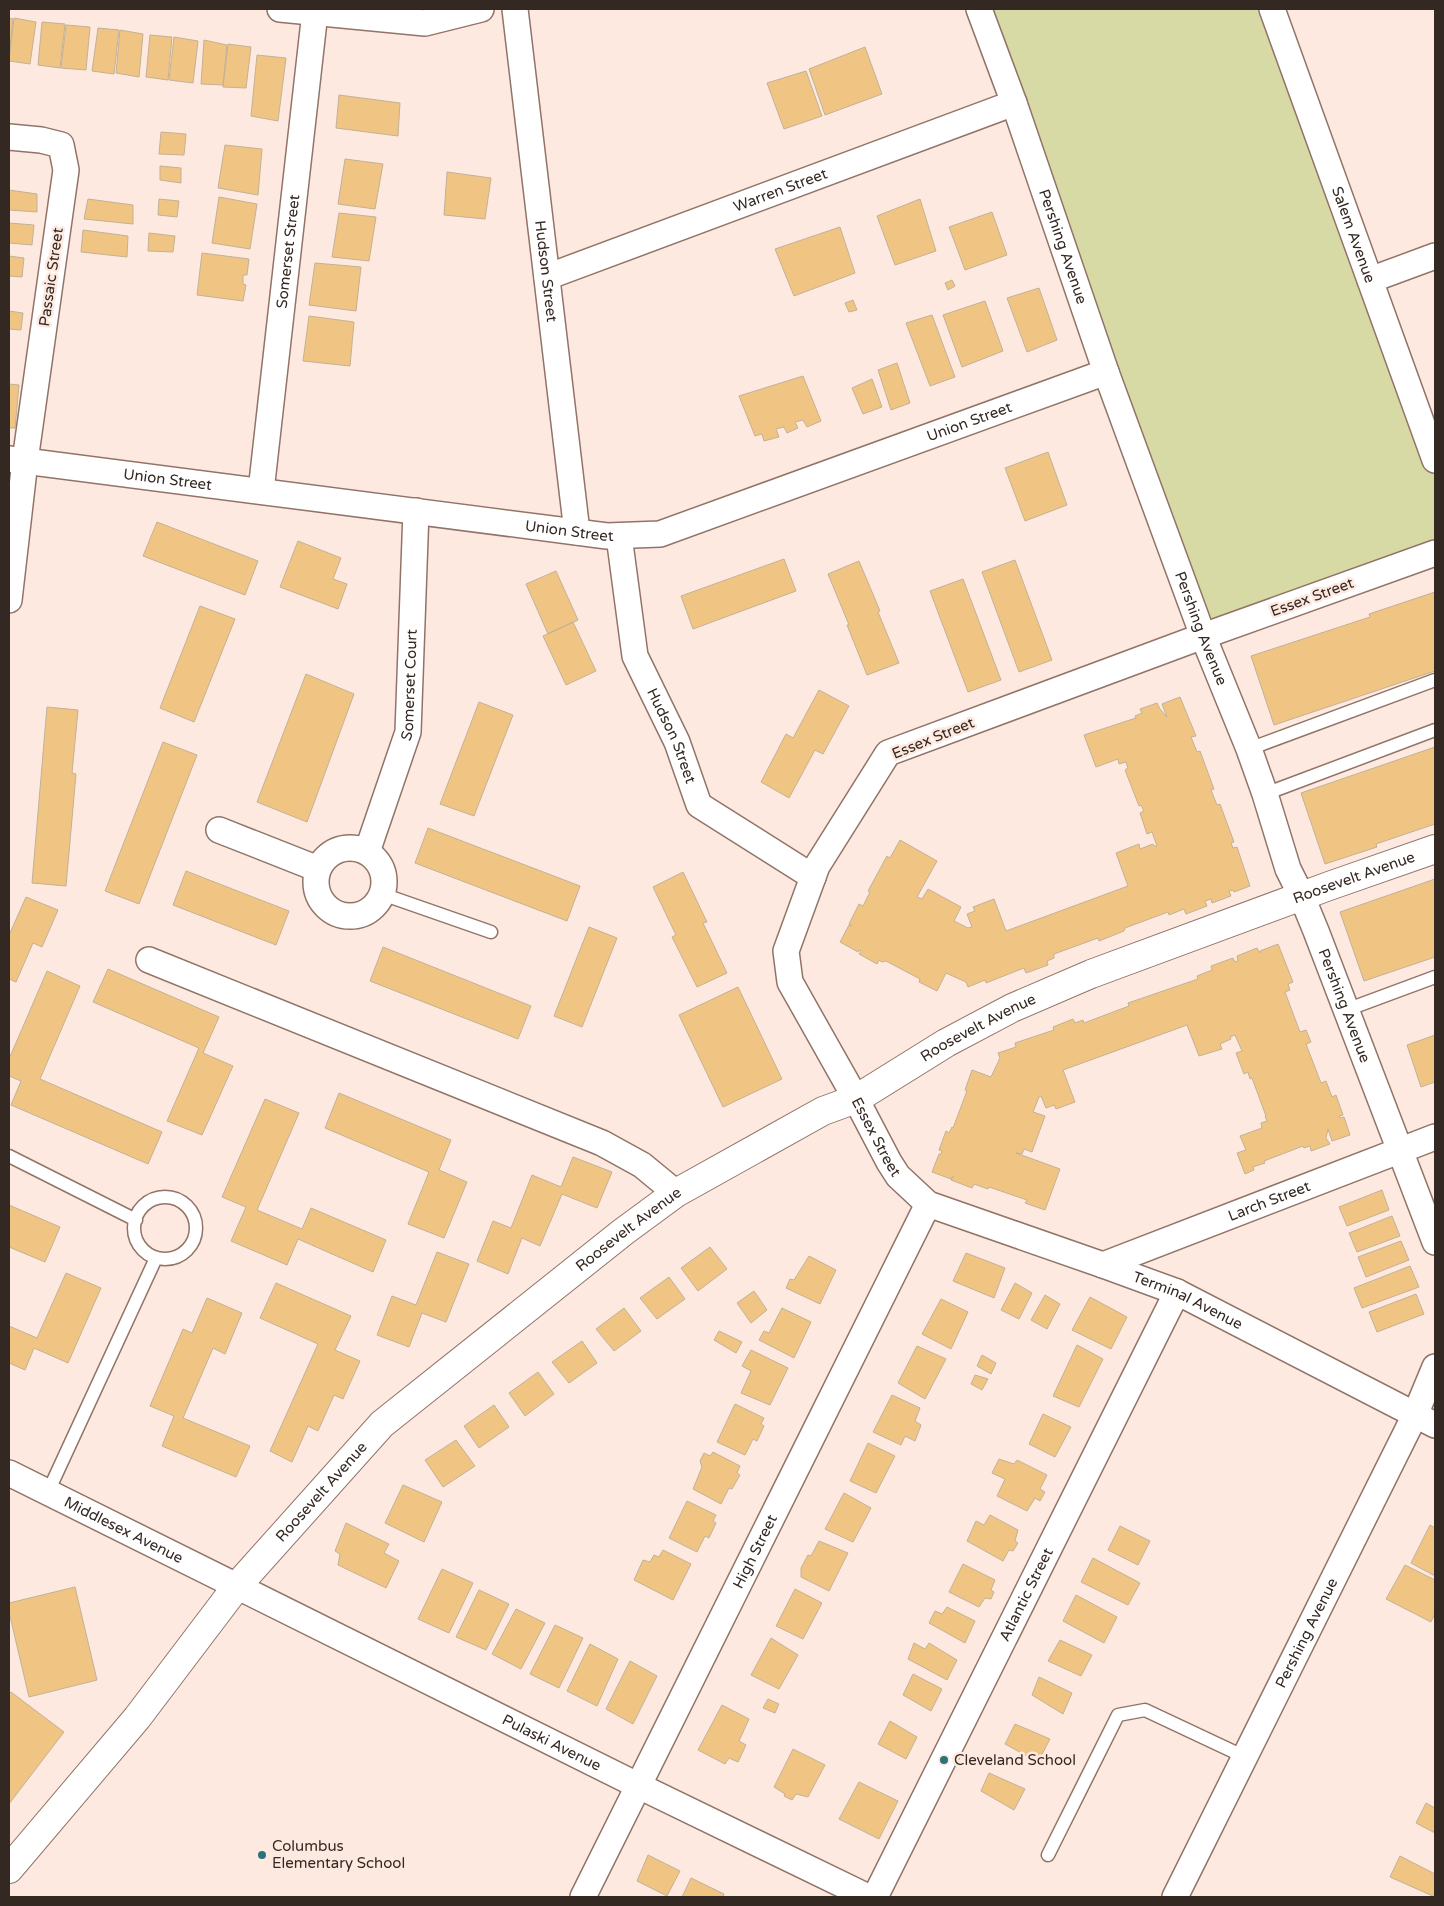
<svg xmlns="http://www.w3.org/2000/svg" width="1444" height="1906" font-family="'Varela Round',sans-serif">
  <style>
    .green { fill: #d8daa6 }
    .building { fill: #f0c583; stroke: #c3b196 }
    .lines { fill: none; stroke-linecap: round; stroke-linejoin: round }
    .service-casing { stroke: #917467; stroke-width: 15 }
    .minor-casing { stroke: #917467; stroke-width: 28 }
    .tertiary-casing { stroke: #917467; stroke-width: 30 }
    .service { stroke: #fff; stroke-width: 12 }
    .minor { stroke: #fff; stroke-width: 25 }
    .tertiary { stroke: #fff; stroke-width: 28 }
    .poi-dot { fill: #29737a; stroke: #fee9e0; stroke-width: 2 }
    .labels { text-anchor: middle; stroke-width: 5; stroke-linejoin: round; paint-order: stroke }
    .street-label { font-size: 15px; fill: #342822; stroke: #fee9e0 }
    .poi-label { font-size: 15px; fill: #342822; stroke: #fee9e0; text-anchor: start }
  </style>
  <rect width="100%" height="100%" fill="#fee9e0"/>
  <path class="green" d="M977 9H1277L1435 449V547L1198 623Z"/>
  <path class="building" d="M9 18 13 19 9 56Z
    M14 18 36 22 30 64 9 61Z
    M42 22 65 24 60 68 38 65Z
    M66 25 90 27 86 70 61 68Z
    M98 28 119 30 114 74 92 71Z
    M120 30 143 34 139 77 116 73Z
    M150 35 172 37 168 80 146 77Z
    M174 37 198 41 193 83 169 80Z
    M204 40 227 45 223 85 201 84Z
    M228 44 251 47 246 88 223 87Z
    M865 47 882 94 825 115 809 69Z
    M257 55 286 58 278 121 251 116Z
    M806 71 822 116 784 129 767 83Z
    M339 95 400 103 398 136 336 128Z
    M161 132 186 134 184 155 159 154Z
    M225 145 262 149 258 195 218 188Z
    M345 159 383 164 375 209 338 204Z
    M160 166 181 168V183L160 180Z
    M447 172 491 178 485 219 444 215Z
    M9 190 37 194V212L9 210Z
    M219 197 257 204 250 249 212 243Z
    M88 199 133 205V224L84 219Z
    M159 199 179 201 177 217 158 215Z
    M920 199 936 251 895 265 877 216Z
    M992 212 1007 255 965 270 949 227Z
    M339 213 376 217 369 261 332 257Z
    M9 223 34 225 32 245 9 243Z
    M840 227 855 273 794 296 775 249Z
    M83 230 128 236 127 257 81 252Z
    M149 233 175 236 173 252 148 251Z
    M202 253 249 259 247 275H243V284L246 285 243 301 197 295Z
    M9 256 24 258 22 277 9 276Z
    M315 263 361 267 356 311 309 305Z
    M952 280 955 286 948 290 945 283Z
    M1039 288 1057 340 1027 352 1007 298Z
    M853 300 857 310 849 312 845 303Z
    M985 301 1003 351 962 367 943 315Z
    M9 311 23 313 21 330 9 329Z
    M932 315 955 377 930 386 906 323Z
    M309 316 354 322 350 366 303 361Z
    M897 363 910 403 891 410 878 370Z
    M803 376 821 421 807 427 803 420 795 422 798 428 787 433 784 427 776 429 779 437 764 441 762 434 755 436 739 396Z
    M872 379 882 407 863 414 852 388Z
    M9 384 19 385 15 428H9Z
    M1048 452 1067 505 1025 521 1005 468Z
    M157 522 258 561 245 595 143 556Z
    M298 541 341 558 333 579 347 584 338 609 280 587Z
    M784 559 796 591 693 629 681 596Z
    M1015 560 1052 660 1019 672 982 572Z
    M859 561 880 611 878 612 899 663 867 675 847 625H849L828 574Z
    M556 571 578 620 548 634 526 584Z
    M963 579 1001 680 968 692 930 591Z
    M1435 592V671L1274 725 1251 656 1370 617 1369 614Z
    M200 606 235 619 194 722 160 708Z
    M573 622 596 671 566 685 543 636Z
    M306 674 354 694 307 822 257 802Z
    M819 690 849 706 823 754 815 750 789 798 761 782 786 734 793 738Z
    M1180 697 1196 736 1191 737 1197 752 1200 751 1214 789 1211 790 1217 805 1220 804 1234 842 1231 843 1233 848 1237 847 1250 886 1234 892 1233 890 1229 891 1231 896 1212 903 1211 899 1205 901 1207 906 1186 914 1184 909 1169 915 1168 912 1125 928 1124 931 1099 941 1098 938 1054 954V958L1047 961 1048 965 1026 973 1024 968 986 983 985 980 968 987 966 982 946 973 937 991 919 982 920 979 886 961 882 962 879 960 877 964 859 954 861 951 859 950 858 952 840 942 849 925 852 926 849 924 859 904 863 906 870 892 868 891 887 856 890 858 900 840 937 861 917 897 922 899 928 889 961 907 954 921 968 928 972 927 967 914 975 911 973 907 994 899 1006 931 1128 886 1116 853 1139 844 1140 849 1153 844 1154 846H1157L1152 832 1147 834 1140 813 1144 811 1141 805 1139 806 1125 770 1128 768 1126 762 1119 764 1118 759 1096 767 1084 735 1136 718 1135 716 1142 713 1140 709 1157 703 1160 709 1167 717 1162 704Z
    M479 702 513 715 474 816 440 804Z
    M47 707 78 710 72 773 76 774 66 886 32 883Z
    M163 742 197 755 139 904 105 891Z
    M1435 747V824L1376 844 1377 847 1325 864 1301 793Z
    M428 828 580 886 567 921 415 863Z
    M186 871 289 911 276 945 173 905Z
    M683 872 707 922 703 923 727 973 697 987 672 937 676 935 653 887Z
    M1435 879V957L1364 981 1340 912Z
    M26 897 58 910 42 947 33 943 16 982 9 979V932L10 933Z
    M589 927 617 938 582 1027 554 1016Z
    M1278 944 1293 982 1288 984 1290 990 1285 992 1300 1032 1306 1030 1311 1042 1306 1044 1321 1083 1326 1081 1332 1097 1336 1095 1343 1115 1339 1116 1340 1118 1344 1117 1350 1135 1332 1141 1328 1129 1326 1138 1330 1144 1311 1151 1310 1146 1304 1148 1303 1146 1264 1161 1265 1163 1253 1167 1254 1170 1245 1174 1237 1153 1246 1150 1240 1136 1262 1128 1261 1123 1267 1121 1265 1116H1266L1252 1078 1250 1079 1248 1072 1244 1074 1236 1053 1242 1051 1235 1035 1230 1037 1231 1039 1220 1044 1222 1049 1199 1056 1187 1025 1063 1070 1075 1102 1056 1109 1054 1105 1046 1108 1041 1096 1039 1097 1033 1112 1045 1116 1032 1152 1024 1149 1022 1154 1016 1153 1060 1169 1045 1210 1025 1203 1027 1200 989 1187 988 1189 974 1184 972 1188 951 1180 953 1176 951 1179 932 1172 939 1154H941L942 1151 939 1150 946 1131 949 1133 952 1127 953 1128 967 1091 965 1090 972 1070 991 1077 1000 1058 998 1053 1016 1047 1015 1043 1054 1030 1053 1027 1073 1019 1075 1023 1083 1020 1084 1023 1129 1006 1128 1003 1198 979 1197 976 1212 970 1211 966 1233 958 1235 962 1238 961 1237 956 1257 948 1260 953V951Z
    M383 947 531 1006 518 1039 370 981Z
    M108 969 219 1017 203 1053 233 1066 202 1135 167 1121 199 1048 93 1002Z
    M47 971 80 986 40 1079 162 1132 148 1164 11 1105 21 1081 9 1076V1059Z
    M738 987 782 1079 723 1107 679 1015Z
    M1435 1035V1082L1421 1087 1407 1045Z
    M339 1093 451 1140 439 1170 467 1182 444 1238 408 1224 429 1172 325 1128Z
    M265 1099 299 1113 257 1210 302 1229 311 1208 386 1240 373 1272 298 1239 287 1265 231 1241 246 1207 222 1197Z
    M573 1157 612 1172 597 1208 562 1194 540 1246 522 1238 508 1274 477 1261 493 1221 511 1228 532 1175 561 1187Z
    M1382 1190 1389 1210 1347 1226 1339 1207Z
    M9 1205 60 1227 45 1262 9 1247Z
    M1392 1216 1400 1236 1357 1252 1349 1233Z
    M1401 1241 1409 1260 1366 1277 1358 1257Z
    M710 1247 727 1269 698 1291 681 1268Z
    M437 1252 469 1264 446 1322 422 1313 409 1347 377 1335 392 1296 416 1305Z
    M966 1253 1005 1268 994 1298 953 1281Z
    M809 1256 836 1270 820 1304 786 1288 790 1279 794 1280Z
    M1410 1266 1419 1287 1362 1308 1354 1288Z
    M66 1273 101 1288 68 1363 34 1348 25 1370 9 1363V1326L37 1338Z
    M669 1277 685 1299 657 1319 640 1298Z
    M276 1283 351 1316 335 1350 360 1361 343 1399 334 1395 318 1431 308 1426 292 1462 270 1451 318 1344 260 1318Z
    M1015 1283 1032 1293 1019 1319 1001 1310Z
    M754 1291 767 1310 751 1323 737 1303Z
    M1416 1294 1424 1314 1377 1332 1369 1312Z
    M1045 1295 1060 1304 1047 1329 1031 1320Z
    M1090 1297 1127 1317 1111 1349 1072 1330Z
    M207 1298 242 1313 225 1354 213 1348 183 1418 250 1446 236 1477 162 1446 174 1416 150 1406 183 1329 192 1333Z
    M941 1299 968 1312 951 1349 922 1334Z
    M624 1308 641 1331 614 1351 596 1329Z
    M782 1308 811 1322 794 1358 759 1340 764 1331 769 1333Z
    M719 1331 742 1342 736 1353 714 1340Z
    M582 1341 597 1363 569 1383 552 1362Z
    M1077 1345 1103 1359 1079 1407 1053 1396Z
    M917 1346 946 1359 925 1399 898 1383Z
    M751 1350 788 1368 770 1405 741 1393 751 1371 742 1366Z
    M982 1355 996 1363 991 1374 977 1366Z
    M538 1372 554 1394 525 1416 509 1393Z
    M975 1375 988 1379 982 1390 971 1384Z
    M892 1395 920 1408 915 1421 921 1425 915 1441 905 1436 901 1445 873 1432Z
    M735 1404 764 1418 761 1424 764 1426 757 1441 753 1439 745 1455 717 1442Z
    M494 1405 509 1427 479 1448 464 1426Z
    M1043 1414 1071 1427 1055 1457 1029 1444Z
    M456 1440 475 1466 443 1487 425 1460Z
    M868 1443 895 1456 876 1493 850 1481Z
    M713 1452 740 1466 737 1473 740 1475 732 1489 729 1488 721 1504 693 1489 702 1467 700 1461 704 1453 710 1456Z
    M999 1459 1014 1464 1017 1460 1047 1475 1040 1489 1045 1492 1040 1501 1035 1498 1027 1511 997 1496 1005 1479 992 1473Z
    M403 1485 442 1502 424 1542 385 1523Z
    M844 1493 871 1508 853 1542 825 1529Z
    M687 1501 716 1515 713 1521 716 1523 709 1538 705 1536 697 1552 669 1538Z
    M990 1515 1018 1530 1015 1541 1018 1543 1013 1551 1009 1550 1003 1561 967 1541 976 1521 984 1525Z
    M346 1523 389 1544 384 1553 399 1561 386 1588 338 1565 340 1554 335 1551Z
    M1430 1525 1435 1528V1576L1411 1563Z
    M1120 1526 1150 1541 1138 1565 1108 1550Z
    M819 1541 848 1553 829 1591 801 1577V1568L808 1555 811 1556Z
    M663 1550 691 1564 673 1600 634 1580 643 1560 650 1562 654 1555 659 1557Z
    M1093 1558 1140 1583 1128 1605 1081 1582Z
    M963 1564 995 1580 991 1590 994 1592 991 1599 985 1598 979 1607 949 1592Z
    M1405 1565 1435 1580V1613L1431 1622 1386 1599Z
    M442 1569 473 1583 449 1633 418 1619Z
    M75 1587 97 1680 29 1697 9 1612V1603Z
    M795 1589 822 1603 803 1639 776 1626Z
    M479 1590 509 1604 486 1650 456 1637Z
    M1076 1595 1117 1617 1104 1643 1063 1621Z
    M947 1607 975 1621 965 1643 929 1623 935 1611 942 1614Z
    M516 1609 545 1623 521 1669 492 1654Z
    M555 1625 583 1638 559 1688 530 1674Z
    M771 1638 798 1655 779 1689 751 1675Z
    M1060 1640 1092 1655 1081 1676 1048 1661Z
    M914 1643 925 1649 929 1643 957 1660 947 1680 908 1659Z
    M590 1644 618 1659 597 1706 567 1691Z
    M630 1661 657 1676 633 1724 606 1709Z
    M913 1674 942 1689 931 1711 903 1695Z
    M1039 1677 1072 1693 1063 1714 1032 1695Z
    M11 1692 64 1732 9 1804V1694Z
    M768 1699 779 1704 775 1713 763 1708Z
    M722 1705 749 1719 739 1741 746 1745 738 1762 729 1758 725 1764 698 1750Z
    M890 1721 917 1737 906 1759 878 1744Z
    M1015 1724 1050 1739 1038 1762 1005 1744Z
    M793 1749 825 1765 808 1797 796 1794 792 1800 784 1796 785 1794 774 1787Z
    M989 1773 1025 1789 1014 1810 981 1791Z
    M859 1782 898 1801 879 1839 839 1819Z
    M1426 1803 1435 1808V1833L1416 1823Z
    M648 1855 680 1871 667 1896 637 1881Z
    M1400 1856 1435 1874V1897L1390 1877Z
    M691 1878 724 1894 723 1897H682Z"/>
  <g class="lines">
    <g class="service-casing">
      <path id="service" d="M1249 749 1435 680
        M1265 794 1435 730
        M382 894 491 932
        M1346 1010 1435 977
        M9 1156 136 1220
        M134 1228a31 31 0 1 1 62 0a31 31 0 1 1-62 0Z
        M48 1492 156 1258
        M1048 1855 1118 1715 1145 1710 1245 1757"/>
    </g>
    <g class="minor-casing">
      <g id="minor">
        <path d="M280 9 425 23 481 9"/>
        <path id="s1" d="M515 9 577 532"/>
        <path id="s2" d="M979 9 1014 103 1106 372 1203 636 1249 749 1265 794 1288 869 1302 897 1316 931 1435 1242"/>
        <path id="s3" d="M1272 9 1435 460"/>
        <path d="M9 137 41 140 61 145 66 170 25 461 9 600"/>
        <path id="s4" d="M547 277 1014 103"/>
        <path d="M1370 280 1435 256"/>
        <path id="s5" d="M9 459 607 536 660 534 1106 372"/>
        <path id="s6" d="M261 491 315 12"/>
        <path id="s7" d="M619 536 635 656 677 742 699 805 813 877"/>
        <path id="s8" d="M1435 553 1195 639 888 753 817 866 786 951 790 982 856 1099 889 1162 898 1176 928 1204 1103 1265 1177 1292 1435 1425"/>
        <path d="M219 830 318 869"/>
        <circle cx="350" cy="882" r="34"/>
        <path id="s9" d="M367 852 408 732 416 511"/>
        <path d="M149 960 602 1143 642 1165 676 1193"/>
        <path id="s10" d="M1103 1265 1435 1137"/>
        <path id="s11" d="M9 1473 637 1785 868 1897"/>
        <path id="s12" d="M583 1897 928 1204"/>
        <path id="s13" d="M875 1897 1177 1292"/>
        <path id="s14" d="M1175 1897 1415 1415 1435 1367"/>
      </g>
    </g>
    <g class="tertiary-casing">
      <g id="tertiary">
        <path id="s15" d="M9 1869 137 1718 237 1586 382 1424 623 1232 676 1193 823 1111 856 1099 946 1043 1012 1008 1091 974 1329 886 1435 849"/>
      </g>
    </g>
    <use href="#service" class="service"/>
    <use href="#minor" class="minor"/>
    <use href="#tertiary" class="tertiary"/>
  </g>
  <g class="poi-dot">
    <circle cx="944" cy="1760" r="5"/>
    <circle cx="262" cy="1855" r="5"/>
  </g>
  <g class="labels">
    <g class="street-label">
      <text dy="5" stroke="none"><textPath href="#s4" startOffset="249">Warren Street</textPath></text>
      <text dy="5" stroke="none"><textPath href="#s3" startOffset="240">Salem Avenue</textPath></text>
      <text dy="5" stroke="none"><textPath href="#s2" startOffset="252">Pershing Avenue</textPath></text>
      <text dy="5" stroke="none"><textPath href="#s6" startOffset="241">Somerset Street</textPath></text>
      <text dy="5" stroke="none"><textPath href="#s1" startOffset="264">Hudson Street</textPath></text>
      <text transform="translate(51 277) rotate(-82)" y="5">Passaic Street</text>
      <text dy="5" stroke="none"><textPath href="#s5" startOffset="985">Union Street</textPath></text>
      <text dy="5" stroke="none"><textPath href="#s5" startOffset="160">Union Street</textPath></text>
      <text dy="5" stroke="none"><textPath href="#s5" startOffset="565">Union Street</textPath></text>
      <text transform="translate(1312 597) rotate(-20)" y="5">Essex Street</text>
      <text dy="5" stroke="none"><textPath href="#s2" startOffset="658">Pershing Avenue</textPath></text>
      <text dy="5" stroke="none"><textPath href="#s9" startOffset="174">Somerset Court</textPath></text>
      <text dy="5" stroke="none"><textPath href="#s7" startOffset="209">Hudson Street</textPath></text>
      <text transform="translate(933 738) rotate(-22)" y="5">Essex Street</text>
      <text dy="5" stroke="none"><textPath href="#s15" startOffset="1705">Roosevelt Avenue</textPath></text>
      <text dy="5" stroke="none"><textPath href="#s2" startOffset="1062">Pershing Avenue</textPath></text>
      <text dy="5" stroke="none"><textPath href="#s15" startOffset="1300">Roosevelt Avenue</textPath></text>
      <text dy="5" stroke="none"><textPath href="#s8" startOffset="1015">Essex Street</textPath></text>
      <text dy="5" stroke="none"><textPath href="#s10" startOffset="178">Larch Street</textPath></text>
      <text dy="5" stroke="none"><textPath href="#s15" startOffset="895">Roosevelt Avenue</textPath></text>
      <text dy="5" stroke="none"><textPath href="#s8" startOffset="1378">Terminal Avenue</textPath></text>
      <text dy="5" stroke="none"><textPath href="#s15" startOffset="490">Roosevelt Avenue</textPath></text>
      <text dy="5" stroke="none"><textPath href="#s11" startOffset="128">Middlesex Avenue</textPath></text>
      <text dy="5" stroke="none"><textPath href="#s12" startOffset="386">High Street</textPath></text>
      <text dy="5" stroke="none"><textPath href="#s13" startOffset="338">Atlantic Street</textPath></text>
      <text dy="5" stroke="none"><textPath href="#s14" startOffset="295">Pershing Avenue</textPath></text>
      <text dy="5" stroke="none"><textPath href="#s11" startOffset="606">Pulaski Avenue</textPath></text>
    </g>
    <g class="poi-label">
      <text x="954" y="1765">Cleveland School</text>
      <text x="272" y="1851">Columbus<tspan x="272" dy="17">Elementary School</tspan></text>
    </g>
  </g>
  <rect width="1444" height="1906" fill="none" stroke="#342822" stroke-width="20"/>
</svg>
